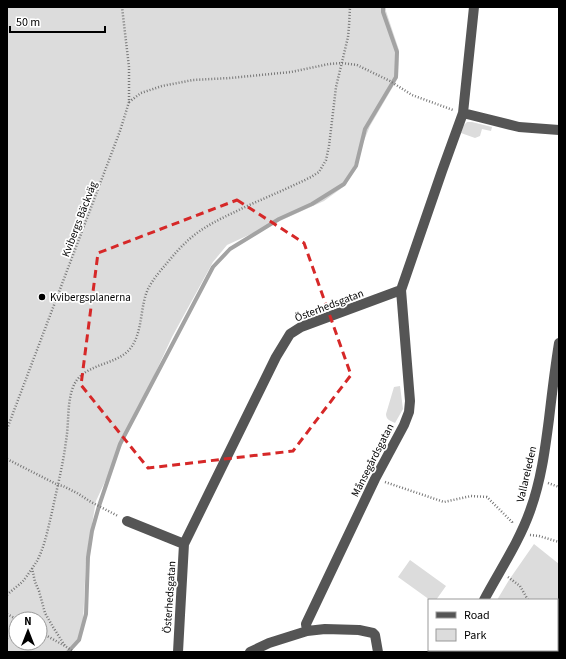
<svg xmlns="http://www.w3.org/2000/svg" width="566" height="659" font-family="'Source Sans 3',sans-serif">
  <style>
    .green { fill: #dcdcdc; fill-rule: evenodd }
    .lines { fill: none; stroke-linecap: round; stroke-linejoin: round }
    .stream { stroke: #a3a3a3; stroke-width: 4 }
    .path { stroke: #777; stroke-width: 2.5; stroke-dasharray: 1 2; stroke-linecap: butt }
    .minor { stroke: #555; stroke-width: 10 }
    .marked { fill: none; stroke: #d62828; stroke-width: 3; stroke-dasharray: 8 5; stroke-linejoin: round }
    .poi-dot { fill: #000; stroke: #fff; stroke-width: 1.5 }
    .labels { text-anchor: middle; stroke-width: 3.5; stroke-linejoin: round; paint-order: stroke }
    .street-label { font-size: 11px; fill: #000; stroke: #fff }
    .poi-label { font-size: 11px; fill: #000; stroke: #fff; text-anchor: start }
  </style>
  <rect width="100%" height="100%" fill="#fff"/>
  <path class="green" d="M7 7H386V11L399 50 398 78 370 126 346 185 324 201 227 245 213 262 172 337 96 501 86 559 83 623 79 639 66 652H7ZM16 619H40V643H16Z
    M467 122H472L492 127 491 131 482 129 480 136 475 138 461 133 464 125Z
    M400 386 403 409 395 423C391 421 386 420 386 414L394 387Z
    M534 544 559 564V652H483V650H557V600H497L509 580Z
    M410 560 446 586 436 600H430L398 577Z"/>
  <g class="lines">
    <path class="stream" d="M68 652 79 640 86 614 88 557 92 531 99 506 120 444 213 267 230 249 279 219 312 204 344 184 356 166 365 129 396 77 397 52 383 12V7"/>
    <path class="path" d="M129 102 141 93 162 86 193 80 230 78 291 72 329 64 342 63 357 65 390 81 412 95 453 110
      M7 429 120 131 129 102V67L122 7
      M7 459 58 485 63 486 77 493 91 502 118 516
      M385 482 444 502 471 496 487 497 512 522V523
      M548 483 559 487
      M530 535 539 536 559 542
      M32 568 35 582 39 591 45 613 53 627 65 646
      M508 577 520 586 528 600
      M7 595C12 590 18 586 23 581 28 575 33 567 37 561 45 546 48 528 52 512 57 488 63 465 66 441 69 424 67 406 72 390 80 363 113 367 129 350 144 333 139 306 149 287 154 278 161 270 167 263 176 252 186 241 197 233 212 222 229 215 245 207 267 197 289 188 311 177L319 172 326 160 329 146 336 87 348 37 349 26 350 7
      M557 610 559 611
      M7 614 16 619
      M40 632 65 646 74 652
      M7 638 16 635
      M557 649 559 647
      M552 652 555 650"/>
    <path class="minor" d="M463 113 519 127 559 130
      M127 521 184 544
      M484 600C500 570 519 542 530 511 541 481 545 450 549 419 552 393 555 368 559 343
      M307 631 306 624 375 479 404 425 409 412 410 401 401 290
      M473 650V652
      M178 652 180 615 184 544 276 357 290 334 301 327 401 290 442 171 463 113 474 7
      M250 652 269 643 307 631 325 629 359 630 373 633 375 635 378 652"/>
  </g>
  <path class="marked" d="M237 200 304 243 351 375 293 451 148 468 81 385 98 253Z"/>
  <circle class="poi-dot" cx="42" cy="297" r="4"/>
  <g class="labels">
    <g class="street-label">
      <text transform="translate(79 219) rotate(-69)" y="4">Kvibergs Bäckväg</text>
      <text transform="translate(329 305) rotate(-21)" y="4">Österhedsgatan</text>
      <text transform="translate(372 460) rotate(-63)" y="4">Månsegårdsgatan</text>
      <text transform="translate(526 474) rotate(-77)" y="4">Vallareleden</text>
      <text transform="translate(169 597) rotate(-86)" y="4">Österhedsgatan</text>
    </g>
    <g class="poi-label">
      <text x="50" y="301">Kvibergsplanerna</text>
    </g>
  </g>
  <rect width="566" height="659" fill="none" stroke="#000000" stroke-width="16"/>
  <rect x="428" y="599" width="130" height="52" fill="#ffffff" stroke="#999999"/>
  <rect x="436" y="612" width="20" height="6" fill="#555555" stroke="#999999"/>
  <text x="464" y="619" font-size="12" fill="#000000">Road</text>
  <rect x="436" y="629" width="20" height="12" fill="#dcdcdc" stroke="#999999"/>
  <text x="464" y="639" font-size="12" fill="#000000">Park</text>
  <g transform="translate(28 631)"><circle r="19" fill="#ffffff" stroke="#999999"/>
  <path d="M0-3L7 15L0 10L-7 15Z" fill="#000000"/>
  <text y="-6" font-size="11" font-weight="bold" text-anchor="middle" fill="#000000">N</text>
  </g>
  <path d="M10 26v6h95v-6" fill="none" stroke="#000000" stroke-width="2"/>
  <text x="16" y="26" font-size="12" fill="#000000" stroke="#ffffff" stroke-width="3" paint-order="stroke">50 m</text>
</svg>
